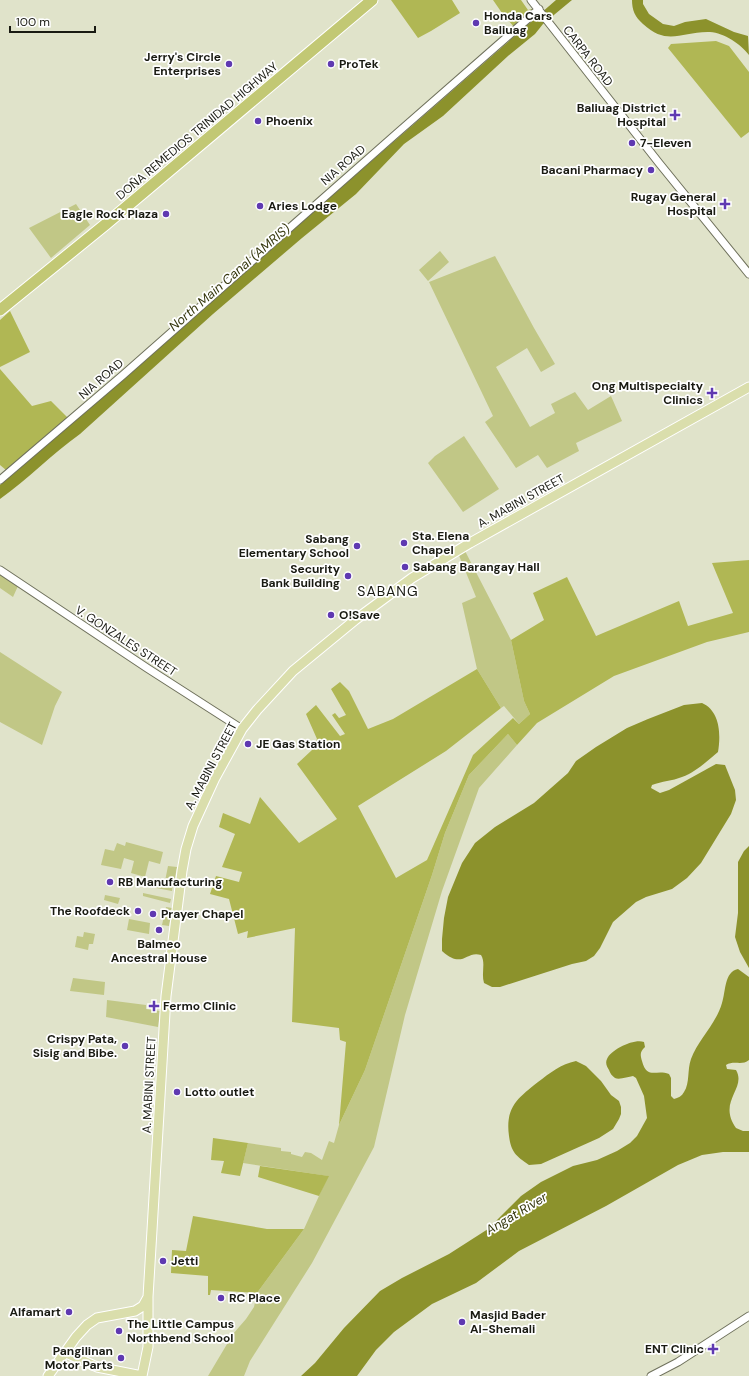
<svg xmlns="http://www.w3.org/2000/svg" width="749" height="1376" font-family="'DM Sans',sans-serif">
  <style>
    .green { fill: #c1c786 }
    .forest { fill: #b0b754 }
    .water { fill: #8c922c }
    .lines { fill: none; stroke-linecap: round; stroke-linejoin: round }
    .minor-casing { stroke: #6f715c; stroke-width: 9 }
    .major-casing { stroke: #fff; stroke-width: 11 }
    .highway-casing { stroke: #fff; stroke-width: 13 }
    .minor { stroke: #fff; stroke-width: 7 }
    .major { stroke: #dadeac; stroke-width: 9 }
    .highway { stroke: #c2c874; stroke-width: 11 }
    .poi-dot { fill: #5f39b1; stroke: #fff; stroke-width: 1.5 }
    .labels { text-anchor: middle; stroke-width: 3.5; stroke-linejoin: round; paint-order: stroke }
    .poi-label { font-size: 12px; font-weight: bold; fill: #191a12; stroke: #fff; text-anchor: start }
    .street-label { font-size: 12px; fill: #191a12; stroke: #fff }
    .water-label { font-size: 13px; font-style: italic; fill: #35370d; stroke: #fff }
    .quarter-label { font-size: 14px; letter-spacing: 1px; fill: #191a12; stroke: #fff }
  </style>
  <rect width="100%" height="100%" fill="#e0e3ca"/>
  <path class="green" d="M76 204 90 225 51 258 29 228Z
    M440 251 449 262 428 281 419 270Z
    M495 256 534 328 555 364 541 372 527 348 496 367 530 427 555 413 551 404 575 392 588 410 611 396 622 421 576 443 579 451 547 468 538 455 516 468 485 422 493 416 429 282Z
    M464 436 499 489 463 512 428 463 435 456Z
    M464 549 511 640 524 701 530 714 519 724 504 706 501 708 477 669 462 603 476 597 458 553Z
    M0 573 18 586 13 597 0 588Z
    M0 652 62 692 55 706 42 745 0 722Z
    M508 734 517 745 479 788 442 891 405 1015 374 1147 312 1263 250 1361 244 1376H208L233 1334 246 1319 254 1307 257 1293 304 1229 328 1176 243 1163 248 1143 281 1148V1151L291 1152V1154L302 1157 305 1152 311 1153 322 1160 329 1141 334 1143 339 1125 365 1070 432 875 445 833 469 775Z
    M126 842 163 852 160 864 149 861 145 877 131 873 134 861 124 858 121 869 101 865 105 849 114 851 117 843 125 846Z
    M168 866 177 867 174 883 165 881Z
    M157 881 173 884 172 891 156 888Z
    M143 893 171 899 170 903 143 896Z
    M105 895 120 898 118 904 104 900Z
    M166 907 172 908 169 926 162 925Z
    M129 919 150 923 149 934 127 930Z
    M84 932 95 934 93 944H89L88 950 75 947 77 936 83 937Z
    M73 978 105 982 104 995 70 991Z
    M107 1000 146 1005V1009L160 1011 158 1027 106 1017Z"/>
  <path class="forest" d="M391 0H452L460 13 431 31 418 38Z
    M493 0H521L528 10 532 9 533 11 514 27 502 13Z
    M716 41 729 46 749 72V132L741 138 668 48 671 44Z
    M10 311 30 352 0 367V320Z
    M0 369 32 406 51 401 68 418 6 470 0 465Z
    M749 560V632L707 642 614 676 537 723 517 745 508 734 469 775 445 833 432 875 365 1070 339 1125 346 1042 340 1040 339 1028 292 1022 295 928 247 938 248 931 238 934 229 899 210 894 216 876 239 882 242 872 222 867 235 834 219 827 223 813 250 824 260 797 299 843 337 819 297 764 312 750 317 739 306 714 316 705 340 736 345 734 332 715 335 713 339 718 346 715 331 689 340 682 349 691 368 729 393 719 477 669 501 708 446 751 358 806 396 878 427 860 473 755 513 718 519 724 530 714 524 701 511 640 544 620 533 593 567 577 596 636 679 601 688 626 733 613 712 563Z
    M213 1138 248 1143 240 1176 221 1173 224 1161 211 1160Z
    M260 1166 329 1176 319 1196 258 1177Z
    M193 1216 267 1229H304L257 1293 211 1290 210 1295H208V1276L171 1273 172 1250 186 1251Z"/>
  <path class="water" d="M556 0H572L543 24 535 34 508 56 443 116 404 144 356 194 302 238 213 314 80 434C52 454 28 479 0 499V485Z
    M632 0H643V4L649 14 663 24 674 26 685 22 706 19 734 32 748 36 749 55C741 44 724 33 710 32 682 31 668 47 643 24 635 17 632 10 632 0Z
    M702 703C720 711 721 734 718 752 707 761 696 772 682 777 672 781 662 781 652 785L651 788 660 793 669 790 716 764 725 765 735 790 736 800 731 814 701 863 687 878 672 889 646 897 636 902 613 922 600 948 594 956 586 961 572 964 500 987H492L484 983C481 973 486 963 481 955 466 950 463 970 442 951V939L444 918 448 897 462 863 475 843 495 827 534 803 568 773 576 761 596 747 627 728 648 719 684 705Z
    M749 846V968L740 952 735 937 738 913V862L744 851Z
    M738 969 749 977V1060C742 1066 734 1060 726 1065L727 1069 736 1070C747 1089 717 1101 736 1128L743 1131H749V1152H723L702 1155 678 1165 606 1206 519 1251 476 1283 432 1304 394 1332 376 1350 357 1376H301L315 1363 344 1328 380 1291 402 1278 449 1254 488 1229 521 1196 541 1182 573 1166 597 1160 617 1151 630 1143 637 1136 647 1118 644 1096 636 1078 633 1076C628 1077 619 1080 615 1078 612 1076 610 1073 609 1070 607 1067 605 1063 607 1059 611 1049 635 1038 644 1042L645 1047C640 1052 640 1054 642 1061 647 1080 656 1069 669 1074L671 1078V1096L674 1099C678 1098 682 1096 684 1092 690 1083 687 1070 691 1059 698 1040 716 1024 722 1003 726 991 724 972 738 969Z
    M576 1061 586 1066 601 1081 611 1095 619 1101 621 1107V1114L619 1119 613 1129 599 1138 541 1164 529 1165C516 1156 511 1152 509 1136 505 1107 518 1098 538 1082 550 1073 561 1064 576 1061Z"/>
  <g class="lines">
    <g class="minor-casing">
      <path id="minor" d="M531 0 659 163 749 274
        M0 480 123 375 396 134 539 9
        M0 570 147 668 242 729
        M651 1376 678 1362 749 1316"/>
    </g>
    <g class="major-casing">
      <path id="major" d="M66 1353 97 1367 142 1376
        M48 1376 76 1337 87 1325 97 1318 135 1311 143 1306 148 1297
        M142 1376 148 1347V1297L166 996 182 871 186 849 193 826 215 778 242 729 257 710 293 671 355 620 412 578 470 543 749 387"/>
    </g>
    <g class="highway-casing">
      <path id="highway" d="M0 310 106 224 372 0"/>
    </g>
    <use href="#minor" class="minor"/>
    <use href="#major" class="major"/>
    <use href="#highway" class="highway"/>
  </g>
  <g class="poi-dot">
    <circle cx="476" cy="23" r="4"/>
    <circle cx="229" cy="64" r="4"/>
    <circle cx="331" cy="64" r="4"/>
    <path d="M673 109h4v4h4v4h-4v4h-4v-4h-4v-4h4z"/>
    <circle cx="258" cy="121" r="4"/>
    <circle cx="632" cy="143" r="4"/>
    <circle cx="651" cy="170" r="4"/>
    <path d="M723 198h4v4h4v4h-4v4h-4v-4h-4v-4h4z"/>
    <circle cx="260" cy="206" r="4"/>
    <circle cx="166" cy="214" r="4"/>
    <path d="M710 387h4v4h4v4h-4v4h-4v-4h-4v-4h4z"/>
    <circle cx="404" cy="543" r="4"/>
    <circle cx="357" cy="546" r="4"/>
    <circle cx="405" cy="567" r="4"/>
    <circle cx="348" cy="576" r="4"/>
    <circle cx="331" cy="615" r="4"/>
    <circle cx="248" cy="744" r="4"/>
    <circle cx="110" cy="882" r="4"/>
    <circle cx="138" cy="911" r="4"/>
    <circle cx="153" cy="914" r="4"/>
    <circle cx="159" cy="930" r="4"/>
    <path d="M152 1000h4v4h4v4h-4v4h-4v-4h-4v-4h4z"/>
    <circle cx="125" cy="1046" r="4"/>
    <circle cx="177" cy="1092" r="4"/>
    <circle cx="163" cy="1261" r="4"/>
    <circle cx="221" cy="1298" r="4"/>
    <circle cx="69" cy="1312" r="4"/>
    <circle cx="462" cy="1322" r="4"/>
    <circle cx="119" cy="1331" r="4"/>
    <path d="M711 1343h4v4h4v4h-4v4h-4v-4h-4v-4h4z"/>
    <circle cx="121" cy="1358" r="4"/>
  </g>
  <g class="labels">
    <g class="poi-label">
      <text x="484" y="20">Honda Cars<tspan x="484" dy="14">Baliuag</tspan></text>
      <text x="221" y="61" text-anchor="end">Jerry's Circle<tspan x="221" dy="14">Enterprises</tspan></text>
      <text x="339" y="68">ProTek</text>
      <text x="666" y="112" text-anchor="end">Baliuag District<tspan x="666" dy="14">Hospital</tspan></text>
      <text x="266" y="125">Phoenix</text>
      <text x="640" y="147">7-Eleven</text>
      <text x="643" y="174" text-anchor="end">Bacani Pharmacy</text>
      <text x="716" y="201" text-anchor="end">Rugay General<tspan x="716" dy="14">Hospital</tspan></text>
      <text x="268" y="210">Aries Lodge</text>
      <text x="158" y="218" text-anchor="end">Eagle Rock Plaza</text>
      <text x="703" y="390" text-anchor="end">Ong Multispecialty<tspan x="703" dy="14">Clinics</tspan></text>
      <text x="412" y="540">Sta. Elena<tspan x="412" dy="14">Chapel</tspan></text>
      <text x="349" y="543" text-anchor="end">Sabang<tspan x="349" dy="14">Elementary School</tspan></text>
      <text x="413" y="571">Sabang Barangay Hall</text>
      <text x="340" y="573" text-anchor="end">Security<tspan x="340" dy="14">Bank Building</tspan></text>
      <text x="339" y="619">O!Save</text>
      <text x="256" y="748">JE Gas Station</text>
      <text x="118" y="886">RB Manufacturing</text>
      <text x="130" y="915" text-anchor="end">The Roofdeck</text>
      <text x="161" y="918">Prayer Chapel</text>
      <text x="159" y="948" text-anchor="middle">Balmeo<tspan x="159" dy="14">Ancestral House</tspan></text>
      <text x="163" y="1010">Fermo Clinic</text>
      <text x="117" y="1043" text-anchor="end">Crispy Pata,<tspan x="117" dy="14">Sisig and Bibe.</tspan></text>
      <text x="185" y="1096">Lotto outlet</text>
      <text x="171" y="1265">Jetti</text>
      <text x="229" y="1302">RC Place</text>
      <text x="61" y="1316" text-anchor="end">Alfamart</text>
      <text x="470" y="1319">Masjid Bader<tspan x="470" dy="14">Al-Shemali</tspan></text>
      <text x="127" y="1328">The Little Campus<tspan x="127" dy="14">Northbend School</tspan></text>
      <text x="704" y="1353" text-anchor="end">ENT Clinic</text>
      <text x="113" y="1355" text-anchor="end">Pangilinan<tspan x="113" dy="14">Motor Parts</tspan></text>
    </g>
    <g class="street-label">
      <text transform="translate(588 56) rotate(52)" y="4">CARPA ROAD</text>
      <text transform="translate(197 131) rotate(-40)" y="4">DOÑA REMEDIOS TRINIDAD HIGHWAY</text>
      <text transform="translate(343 165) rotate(-41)" y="4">NIA ROAD</text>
      <text transform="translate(101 379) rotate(-41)" y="4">NIA ROAD</text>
      <text transform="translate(521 501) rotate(-29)" y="4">A. MABINI STREET</text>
      <text transform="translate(126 641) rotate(33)" y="4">V. GONZALES STREET</text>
      <text transform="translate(211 766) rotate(-62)" y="4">A. MABINI STREET</text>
      <text transform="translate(149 1085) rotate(-87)" y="4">A. MABINI STREET</text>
    </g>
    <g class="water-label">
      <text transform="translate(229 277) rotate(-41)" y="5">North Main Canal (AMRIS)</text>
      <text transform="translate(516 1213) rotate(-31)" y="5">Angat River</text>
    </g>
    <g class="quarter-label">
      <text x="388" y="596">SABANG</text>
    </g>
  </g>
  <path d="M10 26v6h85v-6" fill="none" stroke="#191a12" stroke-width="2"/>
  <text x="16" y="26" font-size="12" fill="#191a12" stroke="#ffffff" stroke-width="3" paint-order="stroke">100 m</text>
</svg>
